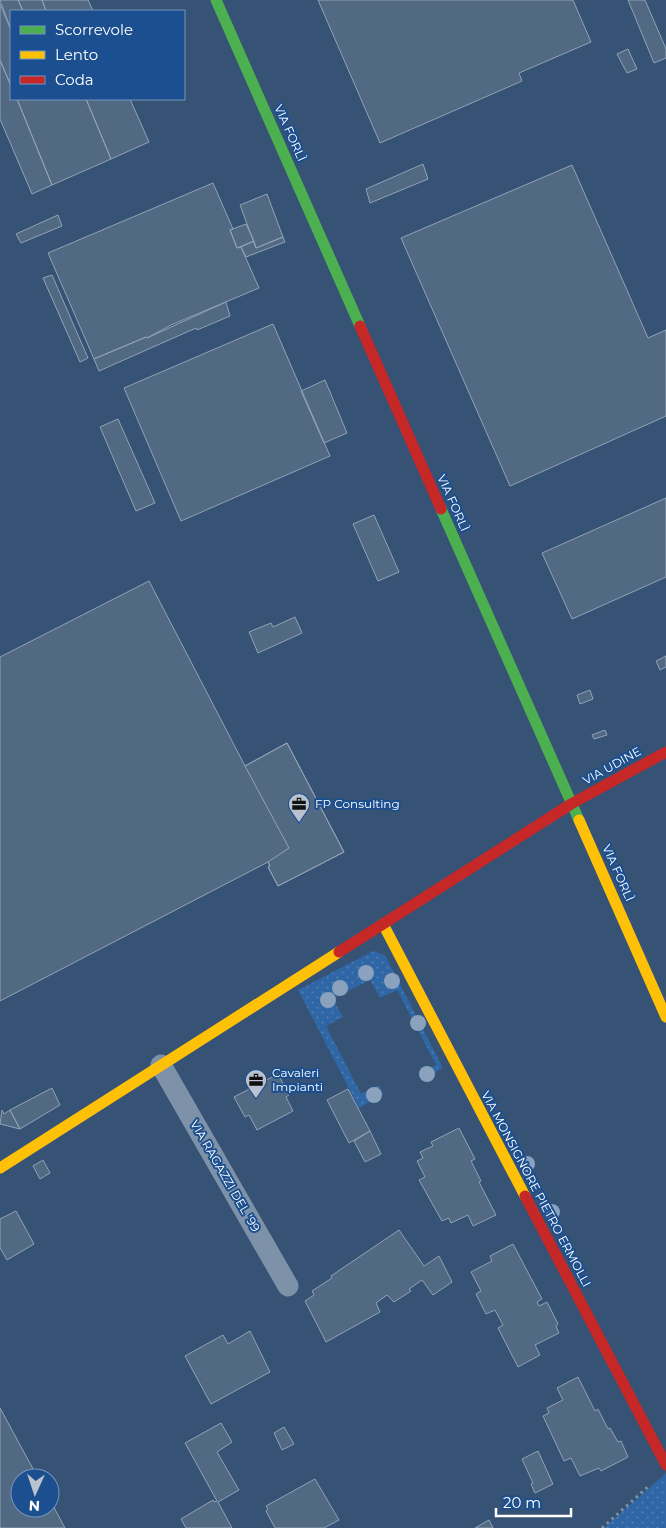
<svg xmlns="http://www.w3.org/2000/svg" width="666" height="1528" font-family="Montserrat,sans-serif">
  <style>
    .grass { fill: url(#grass-dots) }
    .building { fill: #526984; stroke: #92a2b6 }
    .lines { fill: none; stroke-linecap: round; stroke-linejoin: round }
    .path { stroke: #7d92a8; stroke-width: 3; stroke-dasharray: 2.5 4; stroke-linecap: butt }
    .street { stroke: #7d92a8; stroke-width: 21 }
    .fast { stroke: #4caf50; stroke-width: 11 }
    .slow { stroke: #ffc107; stroke-width: 11 }
    .jam { stroke: #c62828; stroke-width: 11 }
    .tree { fill: #8aa2be }
    .labels { text-anchor: middle; stroke-width: 4; stroke-linejoin: round; paint-order: stroke }
    .street-label { font-size: 12px; fill: #fff; stroke: #1b4f8f }
    .poi-label { font-size: 12px; fill: #fff; stroke: #1b4f8f; text-anchor: start }
  </style>
  <defs>
    <pattern id="grass-dots" width="8" height="8" patternUnits="userSpaceOnUse" patternTransform="scale(1.25)"><rect width="8" height="8" fill="#2f66a5"/><path d="M2 2h.1M6 6h.1" fill="none" stroke="#4e7db2" stroke-width="1.8" stroke-linecap="round"/></pattern>
  </defs>
  <rect width="100%" height="100%" fill="#365274"/>
  <path class="grass" d="M373 951 385 955 443 1068 422 1079 419 1074 436 1065 397 990 380 998 370 980 333 999 343 1017 326 1026 361 1094 379 1085 383 1095 359 1108 298 990Z
    M666 1473V1528H604Z"/>
  <path class="building" d="M0 0H18L23 11H11V30Z
    M18 0H42L46 11H23Z
    M42 0H88L93 11H46Z
    M318 0H573L591 42 519 73 522 81 380 143Z
    M628 0H645L666 49V58L654 63Z
    M0 4 11 30V86L0 60Z
    M628 49 637 69 627 73 617 54Z
    M0 60 11 86V99H17L52 185 32 194 0 119Z
    M17 99H86L111 159 52 185Z
    M86 99H130L149 142 111 159Z
    M423 164 428 179 370 203 366 189Z
    M572 165 648 338 666 330V416L510 486 401 238Z
    M213 183 233 229 230 230 237 248 241 247 259 288 171 325 147 338 146 337 94 359 48 253Z
    M267 194 283 237 256 248 240 205Z
    M58 215 62 226 21 243 16 234Z
    M246 224 254 241 237 248 230 230Z
    M283 237 285 242 246 257 241 247 254 241 256 248Z
    M52 275 88 358 80 362 43 278Z
    M226 302 230 316 197 330 196 328 99 371 94 359 146 337 147 338Z
    M273 324 330 456 181 521 124 388Z
    M325 380 347 433 324 443 301 391Z
    M118 419 155 503 136 511 100 427Z
    M666 498V577L572 619 542 553Z
    M374 515 399 572 378 581 353 524Z
    M149 581 245 766 287 743 344 852 278 886 268 867 270 866 268 862 0 1001V657Z
    M295 617 302 633 258 653 249 632 271 623 273 627Z
    M666 656V667L660 670 656 661Z
    M590 690 593 699 580 704 577 695Z
    M605 730 607 735 594 739 592 735Z
    M287 743 344 852 278 886 268 867 270 866 268 862 289 848 245 766Z
    M278 1074 289 1095 286 1097 293 1111 257 1130 249 1115 245 1117 234 1097Z
    M52 1088 60 1105 20 1129 10 1110Z
    M348 1089 370 1131 349 1143 327 1100Z
    M2 1110 4 1114 10 1110 20 1129 0 1124Z
    M459 1128 475 1159 471 1161 481 1181 479 1182 496 1215 473 1226 468 1215 451 1223 449 1218 442 1221 419 1180 425 1177 417 1161 423 1158 420 1152 433 1146 431 1142Z
    M370 1131 381 1154 365 1162 354 1141Z
    M43 1160 50 1173 40 1179 33 1166Z
    M16 1211 34 1244 7 1260 0 1248V1219Z
    M399 1230 424 1266 439 1256 452 1282 433 1295 422 1280 409 1289 411 1291 394 1302 387 1295 376 1303 380 1312 326 1342 305 1301 314 1295 312 1291 332 1278 331 1276Z
    M513 1244 542 1299 537 1302 539 1306 547 1302 558 1324 556 1326 559 1333 535 1345 540 1355 518 1367 498 1328 503 1325 495 1310 486 1314 476 1294 481 1291 471 1272 492 1261 490 1256Z
    M250 1331 270 1372 211 1404 185 1356 223 1335 228 1344Z
    M578 1377 595 1411 598 1409 608 1429 610 1428 618 1442 621 1441 628 1457 601 1471 599 1468 580 1476 571 1458 564 1461 543 1416 549 1413 547 1408 563 1400 557 1388Z
    M0 1408 38 1478H20V1508H50V1500L65 1528H0Z
    M221 1423 232 1442 217 1452 239 1490 218 1502 232 1528H186L181 1519 213 1500 214 1502 217 1501 185 1443Z
    M284 1427 294 1444 282 1450 274 1433Z
    M538 1451 553 1484 535 1493 531 1484 533 1483 522 1459Z
    M315 1479 339 1520 324 1528H275L266 1511 268 1509 266 1506Z
    M489 1520 493 1528H475Z"/>
  <g class="lines">
    <path class="path" d="M602 1528 650 1485"/>
    <path class="street" d="M161 1065 288 1286"/>
    <path class="fast" d="M216 0 360 326
      M441 509 579 820"/>
    <path class="slow" d="M579 820 666 1017
      M383 924 525 1196
      M0 1168 339 952"/>
    <path class="jam" d="M360 326 441 509
      M339 952 571 804 666 752
      M525 1196 666 1465"/>
  </g>
  <g class="tree">
    <circle cx="366" cy="973" r="8"/>
    <circle cx="392" cy="981" r="8"/>
    <circle cx="340" cy="988" r="8"/>
    <circle cx="328" cy="1000" r="8"/>
    <circle cx="418" cy="1023" r="8"/>
    <circle cx="427" cy="1074" r="8"/>
    <circle cx="374" cy="1095" r="8"/>
    <circle cx="527" cy="1164" r="8"/>
    <circle cx="552" cy="1212" r="8"/>
  </g>
  <defs>
    <g id="office-pin" transform="scale(1.125)"><path d="M0 17L-7.5 6A9.5 9.5 0 1 1 7.5 6Z" fill="#b9c2ce" stroke="#1b4f8f"/><path d="M-6-3h4V-5.5h4V-3h4V5H-6ZM-1-4.5V-3h2v-1.5ZM-6 0V1H6V0Z" fill="#111"/></g>
  </defs>
  <g fill-rule="evenodd">
    <use href="#office-pin" x="299" y="804"/>
    <use href="#office-pin" x="256" y="1080"/>
  </g>
  <g class="labels">
    <g class="street-label">
      <text transform="translate(290 133) rotate(66)" y="4">VIA FORLÌ</text>
      <text transform="translate(453 503) rotate(66)" y="4">VIA FORLÌ</text>
      <text transform="translate(612 766) rotate(-29)" y="4">VIA UDINE</text>
      <text transform="translate(618 873) rotate(66)" y="4">VIA FORLÌ</text>
      <text transform="translate(225 1176) rotate(60)" y="4">VIA RAGAZZI DEL '99</text>
      <text transform="translate(536 1189) rotate(62)" y="4">VIA MONSIGNORE PIETRO ERMOLLI</text>
    </g>
    <g class="poi-label">
      <text x="315" y="808">FP Consulting</text>
      <text x="272" y="1077">Cavaleri<tspan x="272" dy="14">Impianti</tspan></text>
    </g>
  </g>
  <rect x="10" y="10" width="175" height="90" fill="#1b4f8f" stroke="#7695bc"/>
  <rect x="20" y="26" width="25" height="8" fill="#4caf50" stroke="#7695bc"/>
  <text x="55" y="35" font-size="15" fill="#ffffff">Scorrevole</text>
  <rect x="20" y="51" width="25" height="8" fill="#ffc107" stroke="#7695bc"/>
  <text x="55" y="60" font-size="15" fill="#ffffff">Lento</text>
  <rect x="20" y="76" width="25" height="8" fill="#c62828" stroke="#7695bc"/>
  <text x="55" y="85" font-size="15" fill="#ffffff">Coda</text>
  <g transform="translate(35 1493) rotate(183)"><circle r="24" fill="#1b4f8f" stroke="#7695bc"/>
  <path d="M0-4L9 19L0 12L-9 19Z" fill="#b9c2ce"/>
  <text y="-8" font-size="14" font-weight="bold" text-anchor="middle" fill="#ffffff">N</text>
  </g>
  <path d="M496 1508v8h75v-8" fill="none" stroke="#ffffff" stroke-width="2.5"/>
  <text x="503" y="1508" font-size="15" fill="#ffffff" stroke="#1b4f8f" stroke-width="4" paint-order="stroke">20 m</text>
</svg>
